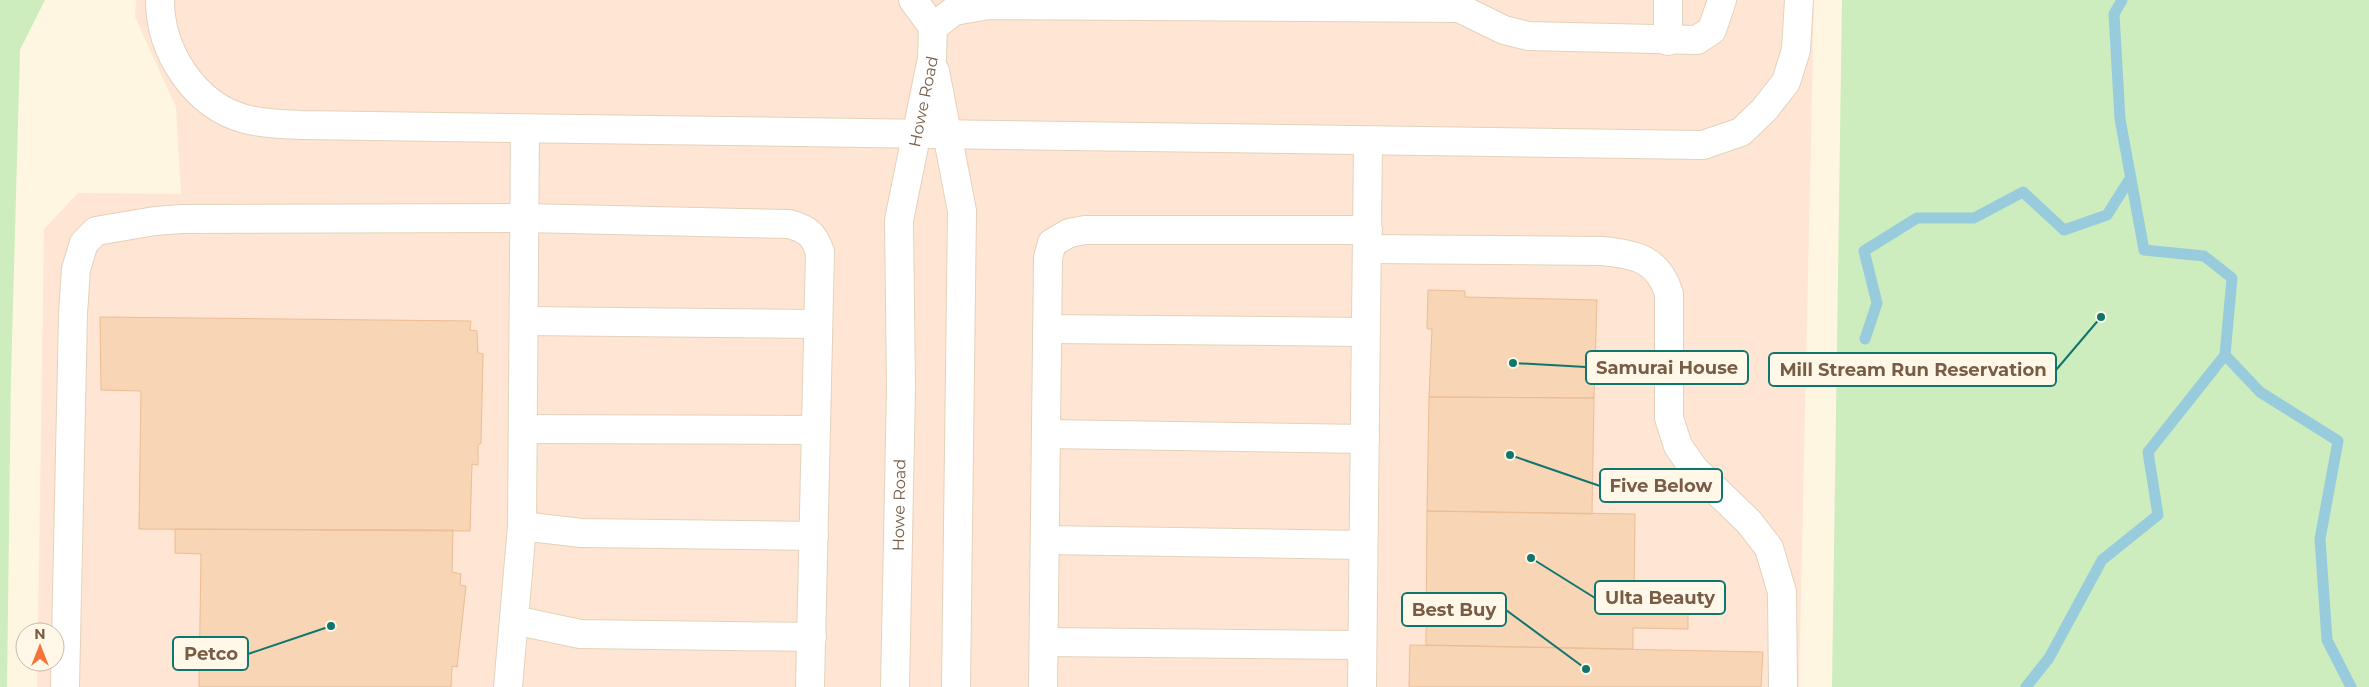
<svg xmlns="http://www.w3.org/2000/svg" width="2369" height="687" font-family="Montserrat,sans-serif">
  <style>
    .commercial { fill: #ffe5d4 }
    .green { fill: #cdedbe }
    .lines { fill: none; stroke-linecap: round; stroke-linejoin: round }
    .stream { stroke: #98ccdd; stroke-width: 11 }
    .building { fill: #f7d5b5; stroke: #ebbd94 }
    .minor-casing { stroke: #e3d2bb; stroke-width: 30 }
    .minor { stroke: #fff; stroke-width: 28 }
    .labels { text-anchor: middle; stroke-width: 4.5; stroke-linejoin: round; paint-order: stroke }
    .street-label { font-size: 16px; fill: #785c45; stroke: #fff8e9 }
    .leader { fill: none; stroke: #0f766e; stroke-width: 2 }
    .callout-dot { fill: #0f766e; stroke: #fff8e9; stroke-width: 2 }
    .callout { fill: #fff8e9; stroke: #0f766e; stroke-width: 2 }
    .callout-label { font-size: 18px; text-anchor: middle; font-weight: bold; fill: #785c45 }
  </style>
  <rect width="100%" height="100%" fill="#fef6e0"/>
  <path class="commercial" d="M136 0H1814L1799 687H37L38 662H55V632H38L44 229 78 193 181 194 176 107 135 17Z"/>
  <path class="green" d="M0 0H45L20 50 11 376 7 687H0Z
    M1842 0H2369V687H1832Z"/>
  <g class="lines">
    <path class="stream" d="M2122 0 2114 14 2120 119 2144 250 2204 256 2232 278 2225 355 2260 392 2338 441 2320 539 2327 640 2351 687
      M1865 339 1877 303 1864 251 1917 218H1974L2023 192 2064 230 2107 215 2131 177
      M2026 687 2049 658 2102 560 2158 515 2148 452 2225 355"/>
  </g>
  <path class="building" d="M1428 290 1465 291V297L1597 300 1594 398 1429 397 1432 329H1427Z
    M100 317 471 321 470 330 477 331 478 353 483 354 481 443 478 445V465L472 464 470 531 139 529 141 391 101 390Z
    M1429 397 1594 398 1592 514 1427 511Z
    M1427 511 1635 514 1634 602H1688V629L1633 628V649L1426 645Z
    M175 529 453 530 452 572 461 574 460 585 466 586 457 667 452 666 451 687H199L201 554 175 553Z
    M1410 645 1763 652 1761 687H1409Z"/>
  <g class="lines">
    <g class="minor-casing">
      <g id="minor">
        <path d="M160 0C160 51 194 105 245 119 263 124 283 124 302 125L1703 145 1741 132 1764 110 1786 82 1796 50 1799 0"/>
        <path d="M913 0 933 27"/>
        <path d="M1668 0V41"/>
        <path d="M935 71 962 211 956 687"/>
        <path d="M1368 249 1602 251C1635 254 1659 259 1669 294V418L1678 446 1694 469 1749 522 1769 548 1782 592 1783 687"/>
        <path d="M524 321 818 324"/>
        <path d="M1047 329 1366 332"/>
        <path d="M523 429 816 430"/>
        <path d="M1047 434 1365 439"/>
        <path d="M522 526 581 533 814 536"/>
        <path d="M1046 540 1363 545"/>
        <path d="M514 620 580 634 812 637"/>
        <path d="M1044 642 1362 645"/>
        <path d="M65 687 73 314 76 269 84 243 96 231 155 221 181 219 525 218 789 224C807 229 814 234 820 252L810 687"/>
        <path d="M508 687 522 526 525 129"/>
        <path id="s1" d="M895 687 901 388 899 220 932 58 933 27 954 11 989 5 1459 8 1504 30 1528 36 1697 40 1712 30 1722 0"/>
        <path d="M1043 687 1048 258 1052 243 1069 233 1085 230H1368"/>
        <path d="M1362 687 1368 141"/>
      </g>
    </g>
    <use href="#minor" class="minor"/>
  </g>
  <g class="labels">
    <g class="street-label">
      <text dy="6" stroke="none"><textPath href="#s1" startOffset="588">Howe Road</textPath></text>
      <text dy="6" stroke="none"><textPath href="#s1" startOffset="182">Howe Road</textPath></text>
    </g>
  </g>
  <path class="leader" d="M1513 363L1586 367M2101 317L2056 370M1510 455L1600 486M1531 558L1595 598M1586 669L1506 610M331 626L248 654"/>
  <g class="callout-dot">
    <circle cx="1513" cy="363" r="5"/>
    <circle cx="2101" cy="317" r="5"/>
    <circle cx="1510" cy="455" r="5"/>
    <circle cx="1531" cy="558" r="5"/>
    <circle cx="1586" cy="669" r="5"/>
    <circle cx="331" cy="626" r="5"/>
  </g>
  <g class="callout">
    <rect x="1586" y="351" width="162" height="33" rx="5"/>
    <rect x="1769" y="353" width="287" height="33" rx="5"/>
    <rect x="1600" y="469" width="122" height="33" rx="5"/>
    <rect x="1595" y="581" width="130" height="33" rx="5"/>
    <rect x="1402" y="593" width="104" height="33" rx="5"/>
    <rect x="173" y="637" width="75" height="33" rx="5"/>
  </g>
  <g class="callout-label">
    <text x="1667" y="374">Samurai House</text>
    <text x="1913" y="376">Mill Stream Run Reservation</text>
    <text x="1661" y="492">Five Below</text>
    <text x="1660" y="604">Ulta Beauty</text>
    <text x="1454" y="616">Best Buy</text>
    <text x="211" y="660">Petco</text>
  </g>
  <g transform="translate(40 647)"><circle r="24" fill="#fff8e9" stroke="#c9baa7"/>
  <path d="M0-4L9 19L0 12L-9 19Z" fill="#f57439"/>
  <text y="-8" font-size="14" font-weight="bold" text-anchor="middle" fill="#785c45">N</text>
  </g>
</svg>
